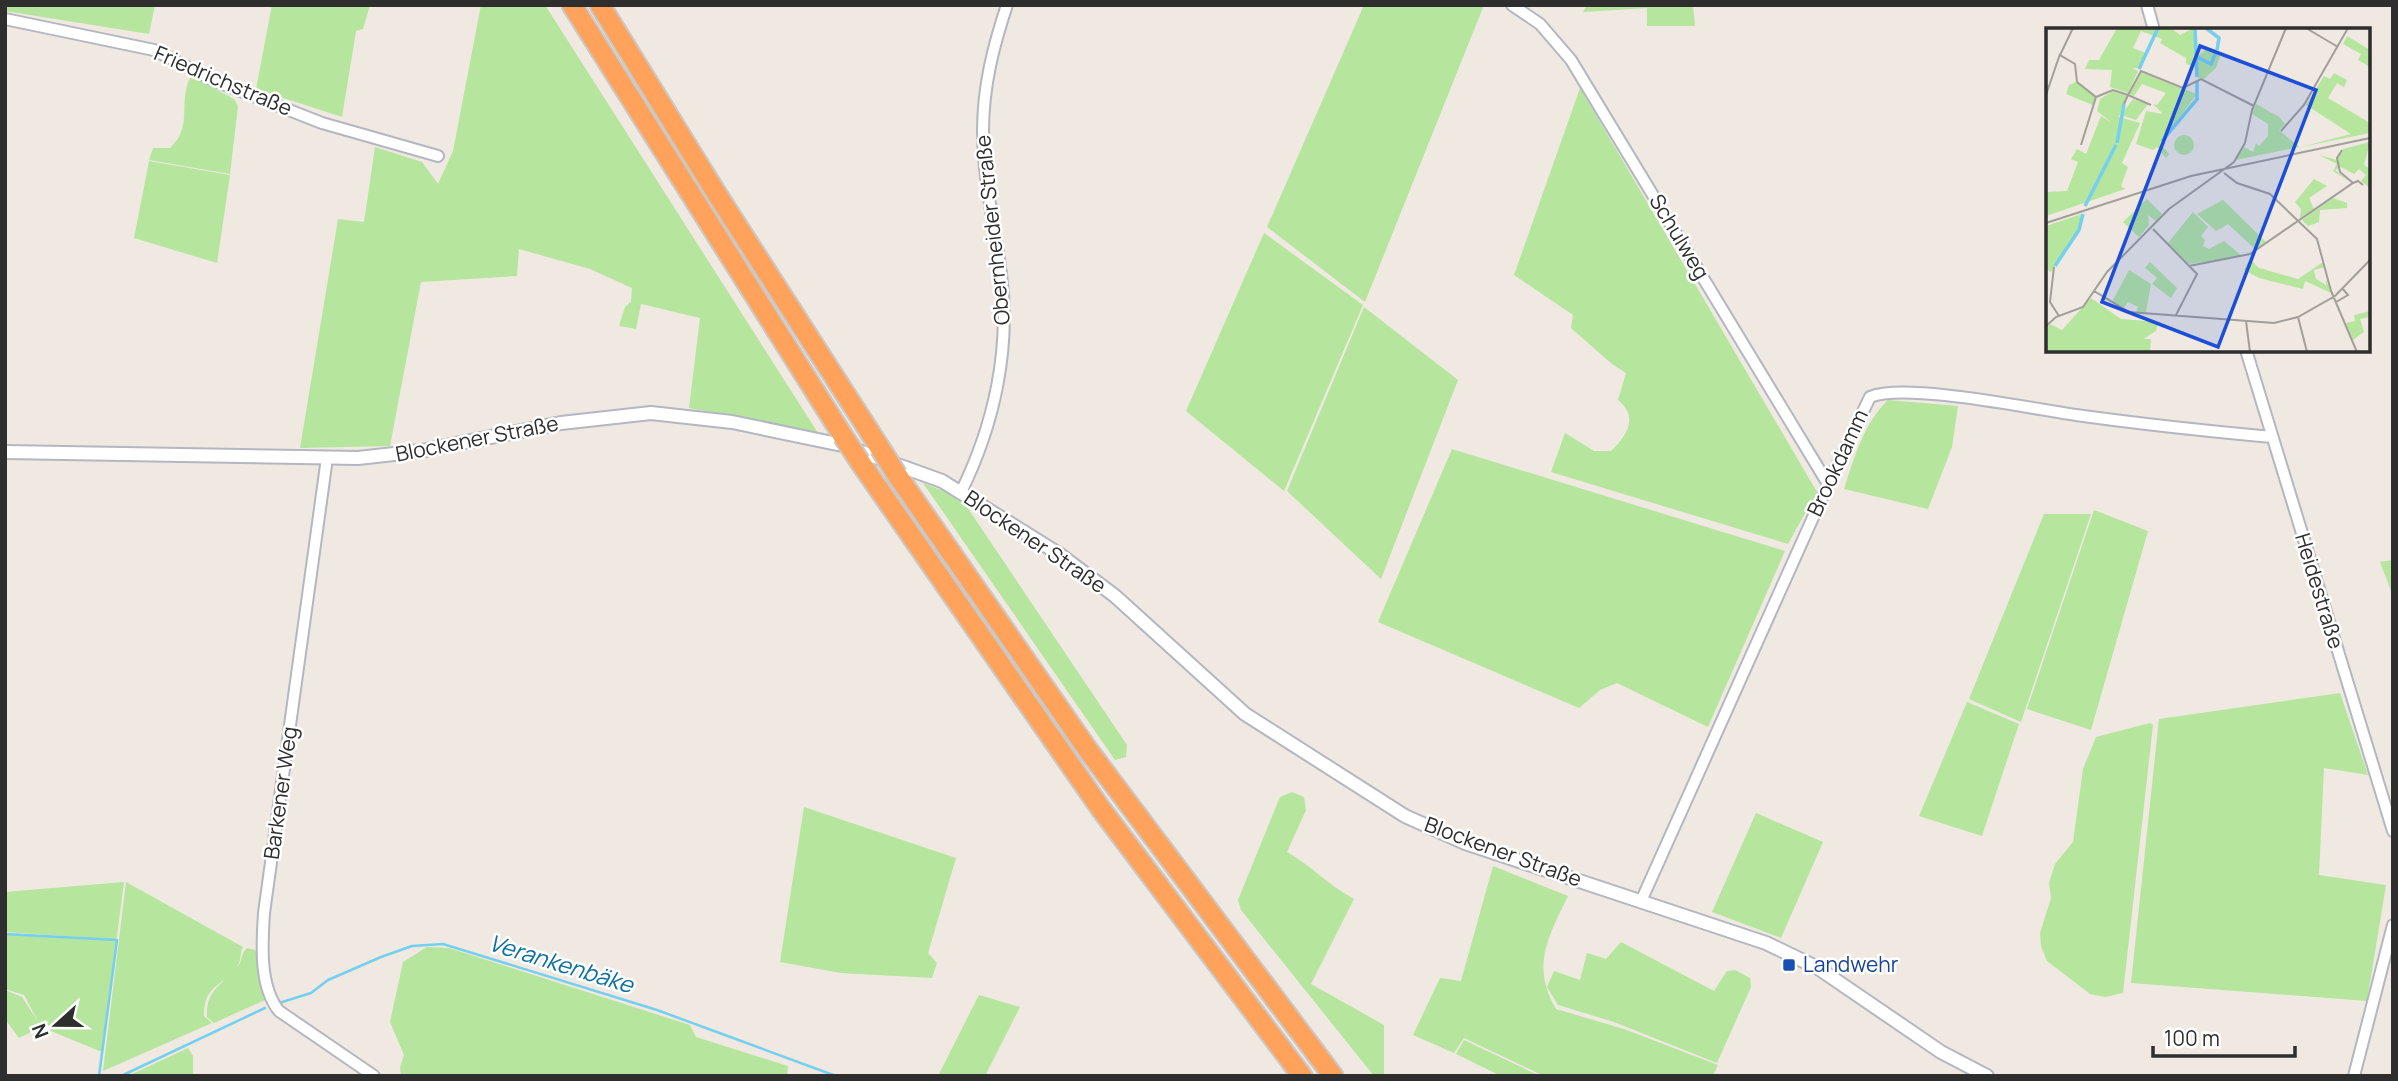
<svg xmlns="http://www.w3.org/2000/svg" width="2398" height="1081" font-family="Manrope,sans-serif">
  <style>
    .green { fill: #b6e59e }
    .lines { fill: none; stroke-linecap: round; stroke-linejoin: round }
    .stream { stroke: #75cff0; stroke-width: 2.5 }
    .minor-casing { stroke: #b4b7c1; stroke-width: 14 }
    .tertiary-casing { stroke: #b4b7c1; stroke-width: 16 }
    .motorway-casing { stroke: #c9c9c9; stroke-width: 23 }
    .minor { stroke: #fff; stroke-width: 10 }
    .tertiary { stroke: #fff; stroke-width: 12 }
    .motorway { stroke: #ffa35c; stroke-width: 19 }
    .motorway-bridge-casing { stroke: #c9c9c9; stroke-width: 23; stroke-linecap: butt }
    .motorway-bridge { stroke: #ffa35c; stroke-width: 19 }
    .transit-dot { fill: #1a4fb4; stroke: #fff; stroke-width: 2.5 }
    .labels { text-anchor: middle; stroke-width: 5; stroke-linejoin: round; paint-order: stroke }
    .street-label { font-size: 21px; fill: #2e2e2e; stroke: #fff }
    .transit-label { font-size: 21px; fill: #164399; stroke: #fff; text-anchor: start }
    .water-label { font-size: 23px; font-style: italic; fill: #0d6fa3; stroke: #fff }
    .inset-river { fill: none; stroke: #75cff0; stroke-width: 3.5 }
    .inset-road { fill: none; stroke: #a29e99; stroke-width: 2 }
    .view { fill: #1d4ed8; fill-opacity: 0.15; stroke: #1d4ed8; stroke-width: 3.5 }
    .inset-edge { fill: none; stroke: #2e2e2e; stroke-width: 3.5 }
  </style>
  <rect width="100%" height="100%" fill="#efe9e1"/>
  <path class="green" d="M5 5H155L149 34 5 11Z
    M272 5H370L363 29 356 31 342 117 256 89Z
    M481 5H545L818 433 689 408 700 318 641 304 636 329 619 326 625 307 631 302 632 288 590 269 519 249 517 276 421 282 390 446 300 448 338 219 364 222 375 147 422 162 438 184 453 151Z
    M1364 5H1484L1365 302 1267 227Z
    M1587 5H1693L1695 26H1647V8L1583 12Z
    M191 76 234 99 238 106 230 174 149 160 153 148H170C194 126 177 103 191 76Z
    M1580 88 1817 492 1788 544 1551 472 1565 433 1594 451H1611C1627 436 1639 417 1618 400L1626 373 1612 364 1571 328 1573 315 1514 275Z
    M149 161 230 175 217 263 134 238Z
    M1264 233 1363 305 1284 491 1186 411Z
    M1364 307 1458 380 1381 579 1287 491Z
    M1888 400 1958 406 1952 447 1928 509 1844 489C1854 458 1864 423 1888 400Z
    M1452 449 1785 551 1708 727 1617 683 1600 690 1579 708 1378 622Z
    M923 483 946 492 967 507 1127 745 1126 757 1115 760Z
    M2094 510 2148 531 2091 730 2027 709Z
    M2044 514H2091L2021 722 1969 699Z
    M2393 560V596L2380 562Z
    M2340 693 2368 775 2324 768 2319 875 2386 885 2367 1001 2131 983 2159 719Z
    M1967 702 2019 724 1982 836 1919 816Z
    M2150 723 2153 725 2123 993 2105 997 2090 994 2047 961 2041 946 2040 933 2051 898 2049 883 2055 864 2073 842 2083 769 2096 737Z
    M1292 792 1304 797 1306 810 1287 852C1312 866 1329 886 1354 899L1311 984 1384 1025V1076H1374L1241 910 1238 900 1280 797Z
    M804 807 956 858 928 953 937 963 932 978 841 973 780 962Z
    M1756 813 1823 842 1781 938 1712 912Z
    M1493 866 1568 896C1548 937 1531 967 1556 1009L1624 1029 1718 1065 1713 1076H1544L1464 1038 1454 1053 1413 1035 1440 978 1461 981Z
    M124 882 102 1052 41 1027 19 1038 5 1019V990L22 997 39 1023 24 995 5 989V934L107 939 5 932V892Z
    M126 882 243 947C240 952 241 958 239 963 228 986 203 982 204 1016L212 1023 103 1071Z
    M1621 942 1714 991 1727 971 1735 970 1750 978 1751 987 1717 1063 1614 1022 1558 1005 1547 987 1554 971 1580 980 1587 953 1606 959Z
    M427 947 449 948 690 1025 696 1037 788 1066 787 1076H401L400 1067 404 1055 390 1022 403 962Z
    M247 948 255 950 258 956 265 1000 214 1023 207 1017C205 991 222 985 237 967 243 961 240 954 247 948Z
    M979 995 1020 1007 985 1076H938Z
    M1464 1040 1540 1076H1501L1456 1054Z
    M188 1048 193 1056V1076H128Z"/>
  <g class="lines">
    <path class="stream" d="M5 934 117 940 99 1076
      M279 1003 311 993 328 980 381 957 412 946 443 944 657 1010 836 1076
      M121 1076 265 1008"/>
    <g class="minor-casing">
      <path id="minor" d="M1512 5 1540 24 1571 60 1828 484
        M2147 5 2154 30
        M5 19 154 50 215 81 322 123 438 156
        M2246 350 2393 831
        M327 458 264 913C262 944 259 986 279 1011L374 1076
        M961 492C994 425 1011 349 1001 274 995 226 983 180 983 131 983 87 993 47 1007 5
        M1642 899 1828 484 1870 397C1905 382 2033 409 2076 415 2141 424 2206 431 2272 437
        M2354 1076 2393 925"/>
    </g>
    <g class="tertiary-casing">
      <path id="tertiary" d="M5 452 358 458 421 451 561 423 651 413 732 422 842 445 942 481 1059 554 1115 596 1245 714 1405 816 1465 843 1766 943 1818 968 1941 1052 1987 1076"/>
    </g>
    <g class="motorway-casing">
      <path id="motorway" d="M572 5 843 436
        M600 5 718 196 880 448
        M860 462 1101 809 1302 1076
        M897 475 1088 750 1333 1076"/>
    </g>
    <use href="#minor" class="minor"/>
    <use href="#tertiary" class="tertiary"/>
    <use href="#motorway" class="motorway"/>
    <g class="motorway-bridge-casing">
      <path id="motorway-bridge" d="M843 436 860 462
        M880 448 897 475"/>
    </g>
    <use href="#motorway-bridge" class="motorway-bridge"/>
  </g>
  <rect class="transit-dot" x="1782" y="958" width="14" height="14" rx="3.5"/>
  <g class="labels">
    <g class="street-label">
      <text transform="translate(223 81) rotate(23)" y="7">Friedrichstraße</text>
      <text transform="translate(993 230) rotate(-96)" y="7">Obernheider Straße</text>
      <text transform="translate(1679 237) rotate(59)" y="7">Schulweg</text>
      <text transform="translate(477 439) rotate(-11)" y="7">Blockener Straße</text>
      <text transform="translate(1838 463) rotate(-65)" y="7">Brookdamm</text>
      <text transform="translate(1035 542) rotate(34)" y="7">Blockener Straße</text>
      <text transform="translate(2319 591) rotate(73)" y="7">Heidestraße</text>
      <text transform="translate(281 793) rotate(-82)" y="7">Barkener Weg</text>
      <text transform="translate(1503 852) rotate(20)" y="7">Blockener Straße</text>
    </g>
    <g class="transit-label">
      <text x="1803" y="972">Landwehr</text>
    </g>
    <g class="water-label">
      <text transform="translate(561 964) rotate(17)" y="8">Verankenbäke</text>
    </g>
  </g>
  <g transform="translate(2046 28)">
    <rect width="324" height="324" fill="#efe9e1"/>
    <path d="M71 0H125L134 7 148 0 150 39 140 36V30L114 15 116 11 95 3 87 20 100 25 93 40H86L92 43 82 65 64 59 66 42 39 41 43 32H53ZM301 8 324 22V39L312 32 315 26 297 16ZM162 20 175 25 170 40 158 51 152 50 151 29ZM94 44 151 66 114 115 123 126 120 130 111 119 107 122 90 116 100 83 117 86 107 76 111 77 120 65 96 56 88 68 83 66ZM288 45 301 52 298 59 291 55 282 70 324 95V105L255 119 305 106 260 77 278 48 284 51ZM30 54 50 69 47 77 20 66 23 57ZM67 63 81 68 73 89 94 95 76 135 82 139 75 158 79 161 0 188V164L21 163 32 134 25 131 31 121 40 126 55 88 66 95 51 83 54 71ZM87 71 102 76 90 92 75 87ZM210 76 233 89 239 96 233 102 253 119 190 132 198 119 207 124 210 115 213 118 222 108V96L206 86ZM128 117a10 10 0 1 1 20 0a10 10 0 1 1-20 0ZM324 114 318 137 324 141V160L315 153 320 147 313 141 308 146 295 139 289 142 303 153 287 143 291 136 273 127 291 132 297 121ZM268 151 281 158 263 170 268 181 254 190 255 181 249 174ZM287 170 301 175V180L274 182 273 194 262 198 256 192ZM101 171 116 186 110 193 102 187 103 197 93 209 77 194ZM177 172 220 214 209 221 182 196 170 203 151 186ZM147 184 162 199 155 208 159 212 157 218 163 221 178 213 196 228 143 236 122 215ZM36 186 32 203 5 244 0 241V198ZM204 231 213 240 252 251 277 234 279 239 268 242 270 251 280 257V251L285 265 259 253 257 261 213 250 198 242ZM104 234 131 260 125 270 106 256 111 250 99 240ZM83 242 105 256 100 284H90L92 279 82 274 77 281 66 274ZM45 270 75 291 112 294 110 303 97 311H105L104 324H0V301L4 296 16 302ZM324 283V289L314 291 318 304 307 312 300 295 309 293 308 287Z" fill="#b6e59e"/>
    <path class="inset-river" d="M149 0 151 49M160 0 173 10 171 22M151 29 165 36 170 24M93 41 112 0M116 113 151 71V53M71 115 78 76M39 178 70 117M9 238 33 202 37 186"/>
    <path class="inset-road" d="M27 0 14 27 29 36 31 54 50 69 67 62 82 67 95 43 137 60 155 51 208 78M260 0 292 19M0 67 14 26M78 76 82 67 105 77M235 103 258 77 302 0M35 117 50 69M296 122 291 130 294 144 307 155M178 145 191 155 224 166 271 211 285 263 311 324M0 195 145 148 324 110M107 201 151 246 130 287M143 238 204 226 307 155 312 153 317 157M8 239 4 274 13 288M48 263 83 284 228 295 252 289 289 268 324 232M290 274 302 267 296 260M252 289 261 324M200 293 204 324M0 298 10 289 37 279 61 244 123 181 188 134 199 115 206 82 240 0"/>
    <path class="view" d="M154 18 270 62 172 319 56 274Z"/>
    <rect width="324" height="324" class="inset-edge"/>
  </g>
  <rect width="2398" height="1081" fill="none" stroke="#2e2e2e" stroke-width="14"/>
  <g transform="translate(56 1025) rotate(249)" stroke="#ffffff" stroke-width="5" paint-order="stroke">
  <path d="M0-5L12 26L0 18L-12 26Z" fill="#2e2e2e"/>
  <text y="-10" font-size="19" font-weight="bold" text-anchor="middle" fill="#2e2e2e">N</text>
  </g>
  <path d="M2153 1046v10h142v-10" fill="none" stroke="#2e2e2e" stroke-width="3.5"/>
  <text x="2164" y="1046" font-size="21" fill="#2e2e2e" stroke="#ffffff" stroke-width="5" paint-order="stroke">100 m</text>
</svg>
